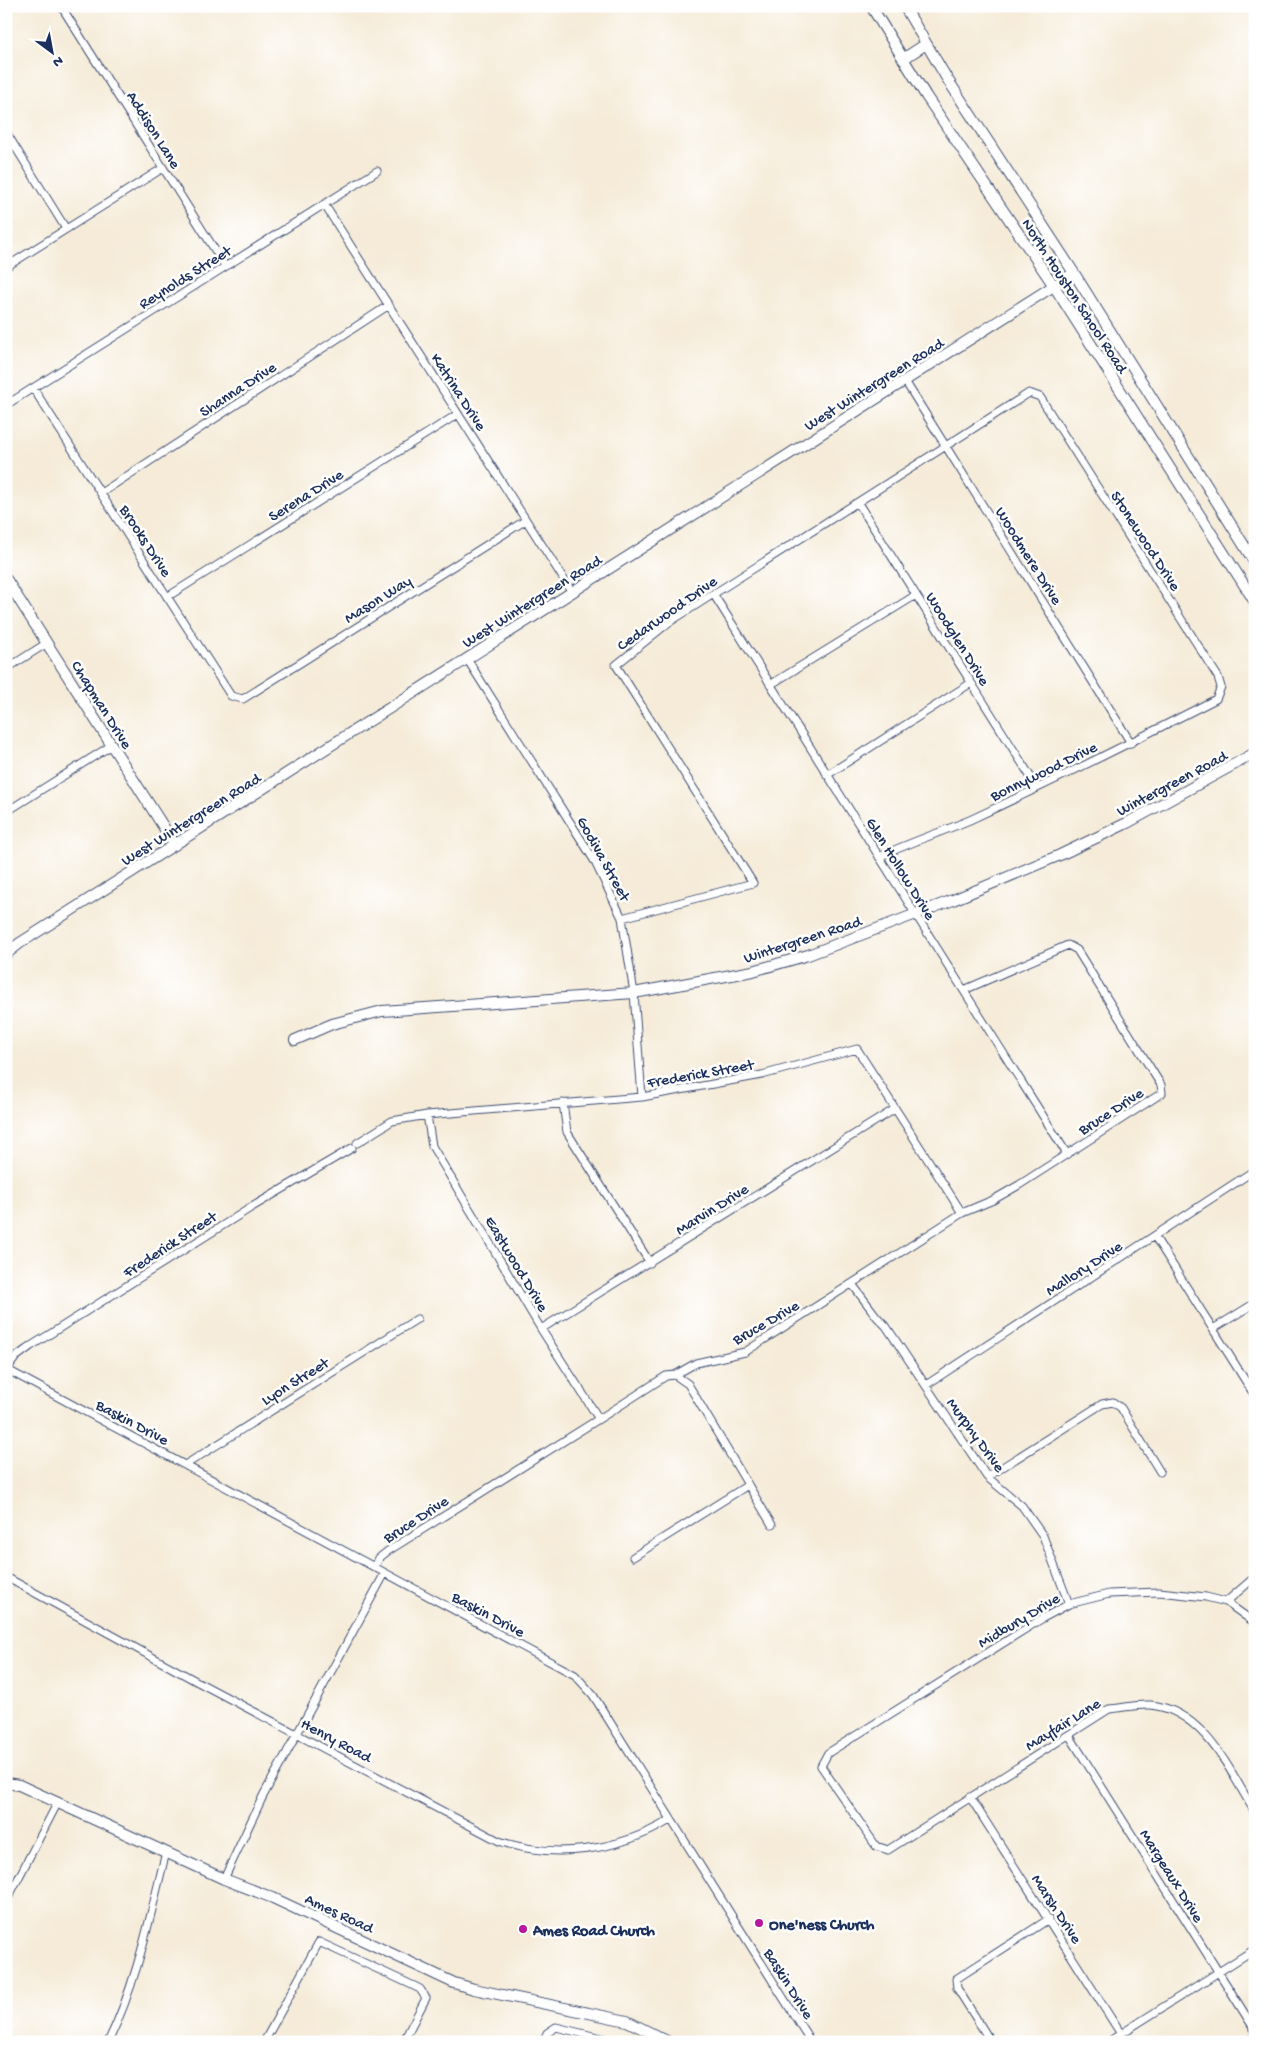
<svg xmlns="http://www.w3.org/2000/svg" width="1261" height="2048" font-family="'Gochi Hand',sans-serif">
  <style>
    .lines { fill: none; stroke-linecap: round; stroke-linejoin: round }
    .street-casing { stroke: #3c4b70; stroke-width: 9 }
    .secondary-casing { stroke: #3c4b70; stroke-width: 12 }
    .street { stroke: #fff; stroke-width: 7 }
    .secondary { stroke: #fff; stroke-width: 10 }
    .poi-dot { fill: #b5179e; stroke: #fff; stroke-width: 2 }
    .labels { text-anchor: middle; stroke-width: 5; stroke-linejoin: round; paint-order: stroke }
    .street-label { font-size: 16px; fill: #1b2f5e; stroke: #fff }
    .poi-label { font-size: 16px; font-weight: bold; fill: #1b2f5e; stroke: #fff; text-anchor: start }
  </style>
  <rect width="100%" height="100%" fill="#fff"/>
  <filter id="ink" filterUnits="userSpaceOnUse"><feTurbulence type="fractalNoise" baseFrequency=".02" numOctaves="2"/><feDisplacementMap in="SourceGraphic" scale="10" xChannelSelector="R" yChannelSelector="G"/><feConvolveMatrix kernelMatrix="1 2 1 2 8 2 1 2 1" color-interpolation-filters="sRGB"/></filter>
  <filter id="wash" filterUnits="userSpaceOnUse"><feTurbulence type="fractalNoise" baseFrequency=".0096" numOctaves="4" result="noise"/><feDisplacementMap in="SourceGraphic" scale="20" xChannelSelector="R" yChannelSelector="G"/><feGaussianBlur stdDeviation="1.12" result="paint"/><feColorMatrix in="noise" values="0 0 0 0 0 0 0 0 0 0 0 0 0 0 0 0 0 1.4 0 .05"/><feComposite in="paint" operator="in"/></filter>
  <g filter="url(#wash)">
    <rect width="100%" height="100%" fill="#f5ebd8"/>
  </g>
  <g filter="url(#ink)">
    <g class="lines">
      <g class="street-casing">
        <path id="street" d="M61 6 225 266
          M6 132 66 229
          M324 204 572 592
          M6 267 163 168
          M905 381 1131 743
          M33 388 231 696 243 699 526 520
          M6 405 377 171
          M101 493 389 305
          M858 503 1037 787
          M714 595 1067 1154
          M167 597 458 414
          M467 659 594 860 622 918 634 993 642 1097
          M6 669 47 643
          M770 685 916 595
          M827 775 971 683
          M6 812 112 745
          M622 918 753 883 616 665 668 623 1029 393 1040 397 1218 677 1221 687 1216 699C1136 740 1056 780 974 818 943 832 910 842 879 857
          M563 1103 567 1132 650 1263
          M427 1115 432 1146 541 1329 599 1419
          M357 1143 392 1121 427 1115 642 1097 762 1075 857 1049 962 1213
          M1155 1237 1255 1396
          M852 1284 877 1317 886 1326 987 1477 1022 1506 1043 1536 1069 1604
          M541 1329 895 1109
          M1213 1329 1255 1303
          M6 1369 575 1675 593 1695 811 2042
          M7 1369 16 1357 31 1346 252 1207 352 1148
          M675 1375 688 1384 772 1525
          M926 1385 1255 1170
          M185 1465 417 1319
          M987 1477 1102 1404 1113 1402 1121 1408 1160 1472
          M633 1557 748 1485
          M375 1567 379 1558 388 1551 618 1407 666 1376 675 1375 696 1363 745 1352 962 1213 993 1200 1019 1185 1162 1093 1161 1085 1077 950 1068 945 964 990
          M6 1577 196 1681 499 1841C555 1860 619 1851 670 1820
          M1226 1602 1255 1577
          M1255 1623 1226 1602 1206 1597 1159 1592 1109 1594 1069 1604 1043 1618 828 1753 821 1766 876 1846 888 1850 1109 1709C1122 1708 1138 1704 1151 1705 1205 1711 1230 1772 1255 1812
          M1069 1735 1255 2030
          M970 1797 1121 2034
          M224 1879 263 1796 385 1573
          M6 1902 58 1802
          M108 2042C137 1983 150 1916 166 1852
          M264 2042 319 1942 412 1985 420 1989 426 1998 403 2042
          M543 2042 547 2033 556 2027 618 2042
          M991 2042 957 1988 956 1979 1049 1919
          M1108 2042 1255 1949"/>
      </g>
      <g class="secondary-casing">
        <path id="secondary" d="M871 6 926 96 1054 286 1255 602
          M904 6 946 77 1074 273 1255 563
          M903 59 926 44
          M6 579 175 845
          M6 954 20 943 1074 273
          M295 1040 332 1024 382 1011 634 993 753 971 808 955 953 900 1060 855 1127 823 1255 753
          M6 1783 19 1785 224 1879 273 1898 454 1983 474 1989 627 2021 669 2042
          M1250 2042 1255 2039"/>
      </g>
      <use href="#street" class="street"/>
      <use href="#secondary" class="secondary"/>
    </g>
  </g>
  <g class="poi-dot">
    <circle cx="759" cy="1923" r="5"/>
    <circle cx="523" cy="1929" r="5"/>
  </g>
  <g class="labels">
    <g class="street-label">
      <text transform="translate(155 129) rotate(58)" y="6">Addison Lane</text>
      <text transform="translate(184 276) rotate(-32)" y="6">Reynolds Street</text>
      <text transform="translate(1076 295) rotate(57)" y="6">North Houston School Road</text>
      <text transform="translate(873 383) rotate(-32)" y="6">West Wintergreen Road</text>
      <text transform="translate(237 388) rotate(-33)" y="6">Shanna Drive</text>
      <text transform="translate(460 391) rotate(57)" y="6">Katrina Drive</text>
      <text transform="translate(305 494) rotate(-32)" y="6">Serena Drive</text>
      <text transform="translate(147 540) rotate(57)" y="6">Brooks Drive</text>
      <text transform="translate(1147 540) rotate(57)" y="6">Stonewood Drive</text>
      <text transform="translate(1030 555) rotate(58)" y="6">Woodmere Drive</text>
      <text transform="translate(377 598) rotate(-32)" y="6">Mason Way</text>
      <text transform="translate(531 600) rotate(-32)" y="6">West Wintergreen Road</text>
      <text transform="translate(666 612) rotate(-35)" y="6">Cedarwood Drive</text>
      <text transform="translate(959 638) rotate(58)" y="6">Woodglen Drive</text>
      <text transform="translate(103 704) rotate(58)" y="6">Chapman Drive</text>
      <text transform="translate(1043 770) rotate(-26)" y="6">Bonnywood Drive</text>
      <text transform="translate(1171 782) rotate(-28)" y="6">Wintergreen Road</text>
      <text transform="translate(190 818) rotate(-32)" y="6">West Wintergreen Road</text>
      <text transform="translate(605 858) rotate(61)" y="6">Godiva Street</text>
      <text transform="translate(902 868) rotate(58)" y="6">Glen Hollow Drive</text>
      <text transform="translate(802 938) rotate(-18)" y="6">Wintergreen Road</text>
      <text transform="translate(700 1072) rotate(-10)" y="6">Frederick Street</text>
      <text transform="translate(1110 1110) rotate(-33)" y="6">Bruce Drive</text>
      <text transform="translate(711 1208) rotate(-32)" y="6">Marvin Drive</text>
      <text transform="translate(169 1243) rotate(-33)" y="6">Frederick Street</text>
      <text transform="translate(518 1263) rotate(59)" y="6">Eastwood Drive</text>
      <text transform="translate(1083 1267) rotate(-33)" y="6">Mallory Drive</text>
      <text transform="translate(765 1321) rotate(-30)" y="6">Bruce Drive</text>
      <text transform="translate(294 1380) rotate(-32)" y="6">Lyon Street</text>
      <text transform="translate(133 1421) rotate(28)" y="6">Baskin Drive</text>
      <text transform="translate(977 1434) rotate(54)" y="6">Murphy Drive</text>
      <text transform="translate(415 1518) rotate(-33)" y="6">Bruce Drive</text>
      <text transform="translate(489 1613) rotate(28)" y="6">Baskin Drive</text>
      <text transform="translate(1018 1619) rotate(-31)" y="6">Midbury Drive</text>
      <text transform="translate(1062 1723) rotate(-32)" y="6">Mayfair Lane</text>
      <text transform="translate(337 1739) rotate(28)" y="6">Henry Road</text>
      <text transform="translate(1173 1875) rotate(58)" y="6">Margeaux Drive</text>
      <text transform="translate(1058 1908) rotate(57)" y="6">Marsh Drive</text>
      <text transform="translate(340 1912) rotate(25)" y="6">Ames Road</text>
      <text transform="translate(790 1983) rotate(58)" y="6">Baskin Drive</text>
    </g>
    <g class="poi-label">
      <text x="769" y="1929">One'ness Church</text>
      <text x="533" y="1935">Ames Road Church</text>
    </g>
  </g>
  <rect width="1261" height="2048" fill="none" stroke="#fff" stroke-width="25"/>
  <g transform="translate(52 52) rotate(148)" stroke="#ffffff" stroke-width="4" paint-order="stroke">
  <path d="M0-4L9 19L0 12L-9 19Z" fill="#1b2f5e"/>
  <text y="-8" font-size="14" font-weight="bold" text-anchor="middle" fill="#1b2f5e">N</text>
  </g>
</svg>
